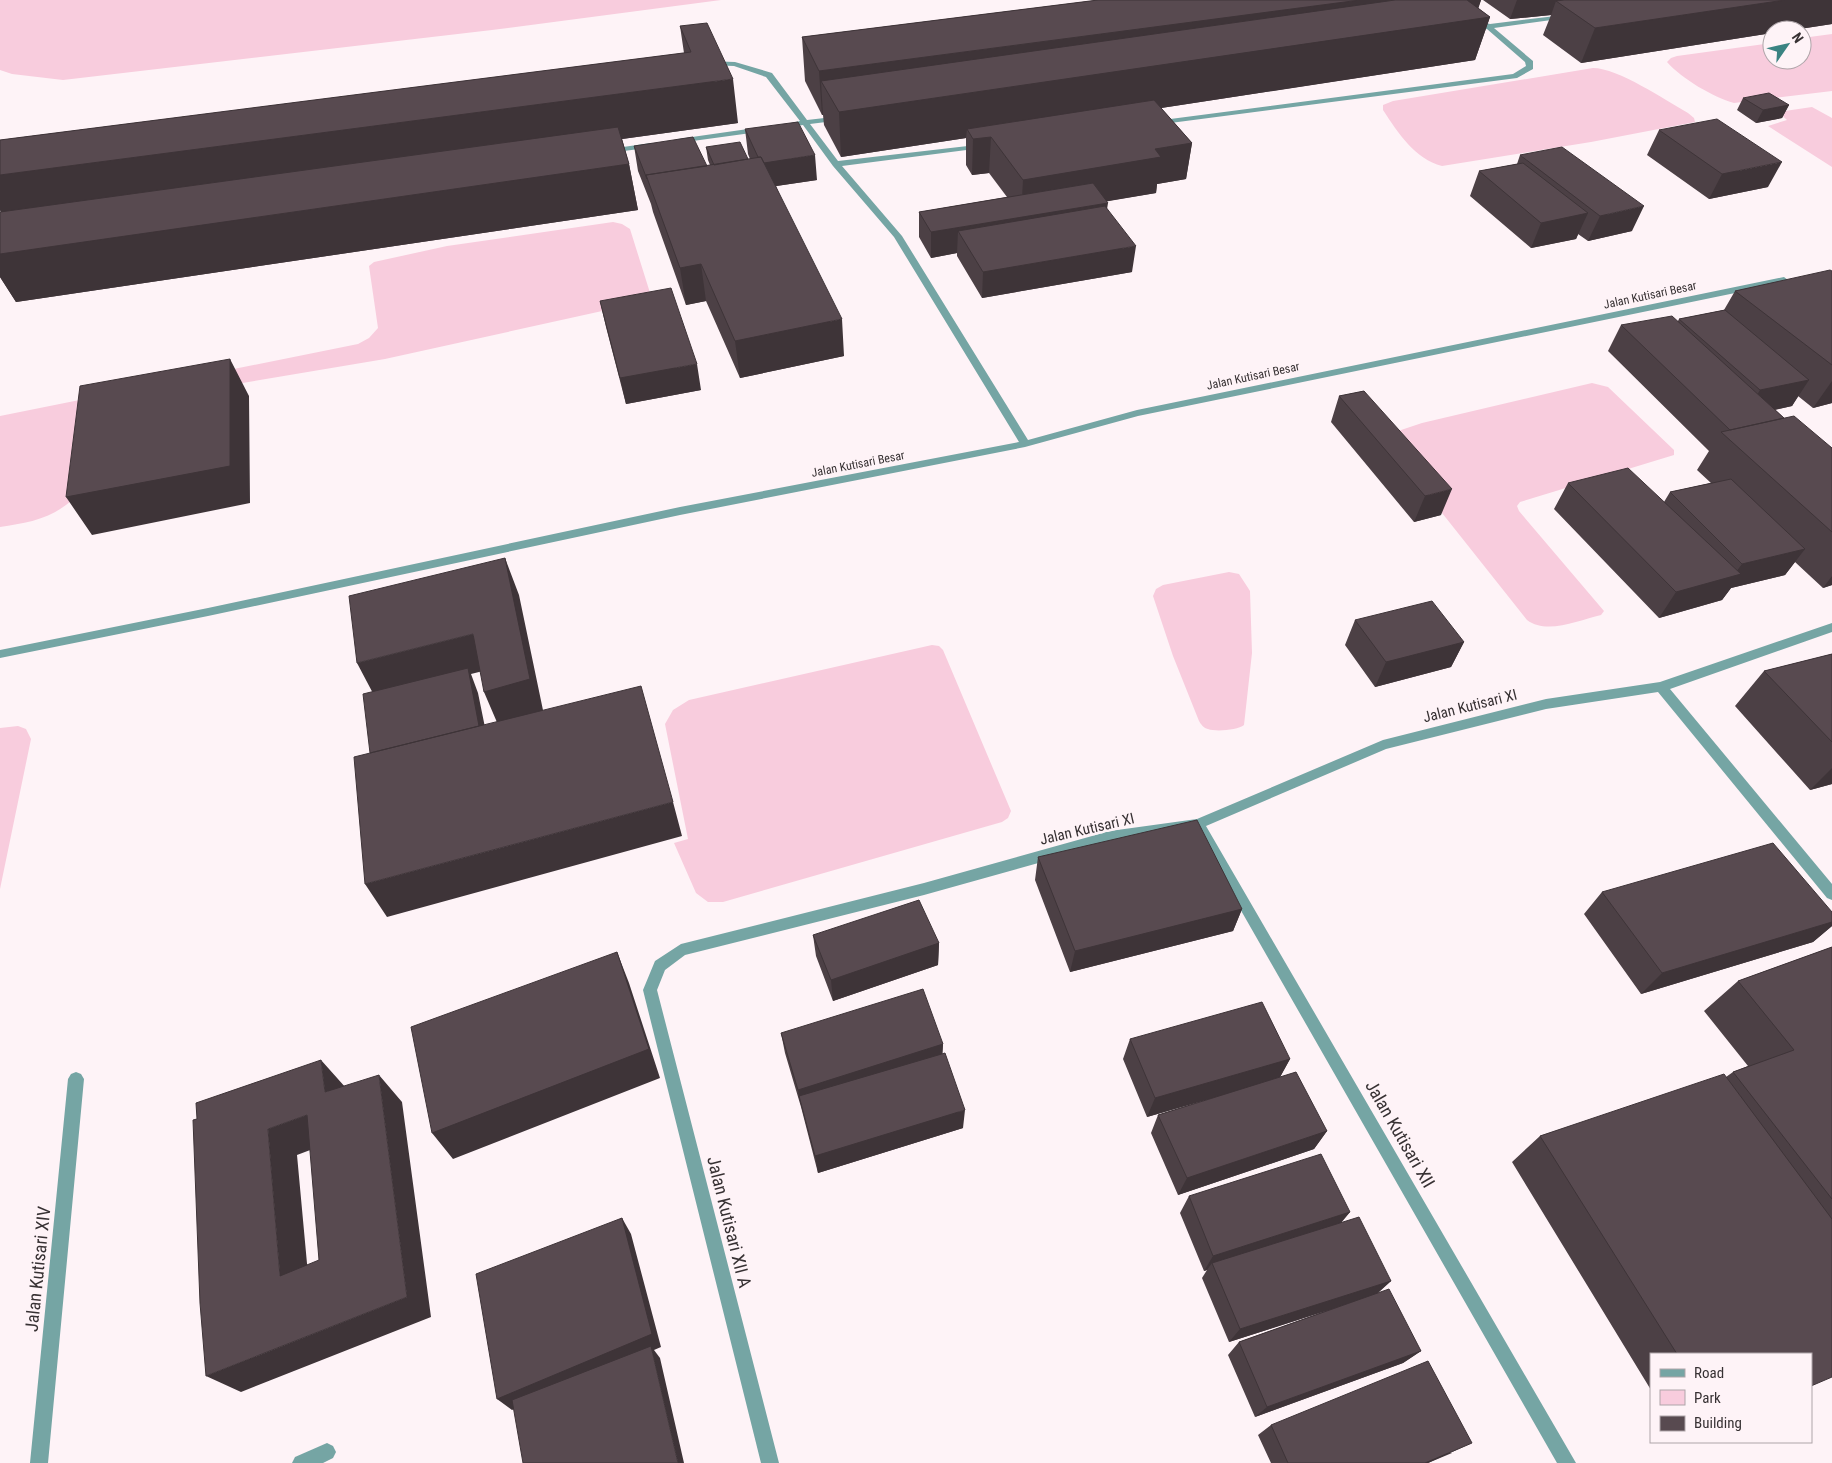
<svg xmlns="http://www.w3.org/2000/svg" width="1832" height="1463" font-family="'Roboto Condensed',sans-serif">
  <style>
    .green { fill: #f8ccdd }
    .lines { fill: none; stroke-linecap: round; stroke-linejoin: round }
    .lane { fill: #75a5a4; fill-rule: evenodd }
    .street { fill: #75a5a4; fill-rule: evenodd }
    .wall { fill: #4c4045 }
    .shaded-wall { fill: #3e3438 }
    .building { fill: #584a50; stroke: #3e3438; fill-rule: evenodd }
    .labels { text-anchor: middle; stroke-width: 5; stroke-linejoin: round; paint-order: stroke }
    .far-street-label { font-size: 12px; fill: #373133; stroke: #fef3f7 }
    .street-label { font-size: 15px; fill: #373133; stroke: #fef3f7 }
    .near-street-label { font-size: 18px; fill: #373133; stroke: #fef3f7 }
  </style>
  <rect width="100%" height="100%" fill="#fef3f7"/>
  <path class="green" d="M0 0H721L492 30 63 80 12 74 0 70Z
    M1832 34V91L1734 103C1713 97 1682 79 1667 62L1671 58 1677 56 1772 43V60H1802V38Z
    M1593 68C1618 68 1665 100 1688 113L1694 118 1695 122 1591 142 1442 166C1415 159 1398 133 1383 110V105L1393 101Z
    M1812 107 1832 118V167L1768 126 1787 120 1778 112Z
    M613 222 622 224 630 229 651 296 634 304 385 359 129 402 73 499C52 519 27 523 0 527V416L358 344 369 338 378 328 369 266 374 262 447 246Z
    M1592 383 1608 387 1674 450V455L1520 502 1517 506 1519 511 1604 611 1601 615C1579 620 1547 635 1527 620L1400 460 1395 432 1422 423Z
    M1229 572 1239 574 1250 591 1252 653 1244 725C1238 730 1216 732 1208 729 1203 728 1201 724 1199 721L1173 656 1153 596 1156 589 1163 585Z
    M932 645 939 646 943 650 1011 811 1008 818 1002 822 723 902H708L696 893 674 843 688 839 665 724 673 710 689 700Z
    M18 726 26 729 31 739 0 889V728Z"/>
  <g class="lines">
    <path class="lane" d="M327 1443 333 1446 336 1452 333 1458 323 1463H292L295 1457Z"/>
    <path class="street" d="M1564 15 1567 17 1566 18 1494 28 1533 61V69L1517 78 1155 125 1151 123 1155 121 1513 74 1526 66 1525 62 1487 29 1470 31 1468 30V28L1483 25 1486 23 1490 24Z
      M707 61 735 62 772 73 807 120 842 116V120L810 124 838 161 985 144 986 146 982 148 842 166 902 236 1028 440 1137 410 1784 277 1788 280 1784 283 1138 416 1025 447 680 515 208 616 0 658V650L208 608 680 507 1019 442 894 237 833 166 803 125 782 128 778 126 800 121 766 77 734 66 707 65Z
      M762 127H765V131L678 143 674 141 678 139Z
      M651 143H654V147L609 153 605 151 609 149Z
      M1832 623V632L1670 689 1832 884V900L1827 898 1658 692 1546 709 1386 749 1206 826 1576 1463H1557L1195 830 1110 843 924 895 685 955 665 970 657 990 779 1463H761L643 990 655 961 681 944 924 883 1110 831 1197 819 1383 740 1546 699 1660 682Z
      M76 1072 81 1074 84 1079 48 1463H30L68 1079 71 1074Z"/>
  </g>
  <path class="wall" d="M1098 0H1481L1478 8 1490 17 1475 60 1161 108 1192 143 1186 179 1157 184 1156 193 1107 201V209L1132 272 982 298 957 256V253L931 258 919 237V212L1007 197 989 173 972 175 966 165V138L841 157 824 125 823 115H822L805 81 802 37Z
    M1483 0H1832V24L1793 30H1772V33L1581 63 1543 35 1551 15 1510 19Z
    M680 26 738 123 622 139 629 164 638 210 16 302 0 277V212H1L0 210V140L684 53Z
    M1743 98 1789 105 1782 118 1756 123 1737 110Z
    M745 129 817 180 776 186 844 356 740 378 706 301 686 305 653 212 651 204 638 171 634 146 707 166 710 165 708 160 706 147 748 159H750L748 154Z
    M1659 130 1768 187 1709 199 1647 155Z
    M1520 155 1632 231 1588 241 1578 234 1576 239 1531 248 1470 196 1479 171 1517 164Z
    M1832 271V403L1813 408 1798 396 1792 406 1775 410 1784 418 1832 448V585L1823 588 1795 562 1785 575 1731 588 1722 600 1659 618 1554 509 1568 483 1664 502 1670 492 1711 483 1697 470 1709 451 1608 351 1621 325 1678 321 1679 319 1724 310 1735 291Z
    M600 301 701 390 626 404 606 327Z
    M1364 391 1441 515 1414 522 1331 422 1339 396Z
    M1355 620 1464 642 1451 667 1375 687 1345 645Z
    M1832 654V784L1810 790 1735 706 1764 671Z
    M1038 857 1242 909 1233 931 1070 972 1035 880Z
    M1602 892 1832 912V926L1813 942 1641 994 1584 914Z
    M813 935 939 943 938 965 833 1001 816 956Z
    M1832 947V1377L1811 1354H1651V1390L1512 1162 1540 1136 1726 1077 1733 1072 1748 1066 1704 1011 1738 981Z
    M781 1033 943 1044 942 1054 963 1128 818 1173 801 1107 785 1053Z
    M1130 1039 1290 1059 1280 1077 1327 1131 1314 1149 1178 1195 1151 1133 1158 1115 1216 1097 1147 1117 1123 1059Z
    M1189 1196 1350 1212 1341 1223 1391 1281 1378 1293 1421 1351 1403 1363 1255 1417 1228 1355 1239 1342 1326 1311 1229 1342 1202 1278 1207 1270 1204 1271 1180 1213Z
    M1271 1425 1452 1453 1428 1463H1271L1258 1435Z"/>
  <path class="shaded-wall" d="M1360 0H1481L1475 19 1490 17 1475 60 972 137 967 129 966 138 841 157 839 112 821 81 823 115H822L819 71Z
    M1517 0H1676L1556 1 1551 15 1510 19Z
    M1785 0H1832V24L1793 30H1772V33L1581 63 1595 28Z
    M733 79 738 123 8 224 0 210V175Z
    M1789 105 1782 118 1756 123 1763 110Z
    M991 137 989 173 972 175 973 139Z
    M1192 143 1186 179 1157 184 1156 193 1021 216 1023 180 1155 149Z
    M815 155 817 180 763 188 760 163Z
    M1782 162 1768 187 1709 199 1722 174Z
    M629 164 638 210 16 302 0 277V254Z
    M1108 203 1104 228 958 231 957 253 931 258V232Z
    M1644 206 1632 231 1588 241 1600 216Z
    M1588 213 1576 239 1531 248 1541 223Z
    M1136 246 1132 272 982 298 983 272Z
    M701 264 706 301 686 305 680 268Z
    M842 319 844 356 740 378 735 341Z
    M230 359 249 396 250 503 92 535 66 497Z
    M697 364 701 390 626 404 620 378Z
    M1809 380 1792 406 1744 416 1760 390Z
    M1832 381V403L1813 408Z
    M1452 489 1441 515 1414 522 1425 496Z
    M1805 549 1785 575 1731 588 1722 600 1659 618 1676 592 1733 576 1742 564Z
    M505 558 519 595 544 715 499 727 484 692Z
    M1832 576V585L1823 588Z
    M473 634 487 670 471 674 478 693 490 752 385 781 376 699 357 663Z
    M1464 642 1451 667 1375 687 1386 662Z
    M1832 768V784L1810 790Z
    M673 802 682 836 387 917 365 884Z
    M1242 909 1233 931 1070 972 1075 951Z
    M1832 922V926L1813 942 1641 994 1662 973Z
    M939 943 938 965 833 1001 831 980Z
    M617 952 629 983 660 1078 453 1159 432 1133Z
    M943 1044 942 1064 799 1098 798 1090Z
    M1290 1059 1279 1079 1147 1117 1155 1098Z
    M321 1060 346 1088 325 1092Z
    M379 1075 402 1102 431 1317 241 1392 206 1376 407 1297Z
    M965 1110 963 1128 818 1173 815 1156Z
    M307 1115 334 1141 297 1155 310 1296 280 1276 268 1129Z
    M1327 1131 1314 1149 1178 1195 1187 1178Z
    M1350 1212 1336 1228 1212 1263 1207 1270 1204 1271 1213 1256Z
    M622 1218 631 1234 661 1347 654 1350 660 1358 684 1463H678L652 1351 512 1410 497 1399Z
    M1391 1281 1375 1295 1229 1342 1240 1329Z
    M1421 1351 1403 1363 1255 1417 1267 1407Z
    M1472 1443 1428 1463H1425Z"/>
  <path class="building" d="M1098 0H1360L819 71 802 37Z
    M1395 0H1467L1490 17 839 112 821 81Z
    M1564 0H1785L1595 28 1556 1Z
    M707 23 733 79 0 175V140L691 52 680 26Z
    M1769 93 1789 105 1763 110 1743 98Z
    M1154 100 1192 143 1155 149 1161 157 1023 180 991 137 973 139 967 129Z
    M1717 119 1782 162 1722 174 1659 130Z
    M798 122 815 155 764 163 761 157H758L745 129Z
    M618 127 629 164 0 254V212Z
    M693 137 707 166 646 175 647 179 634 146Z
    M740 142 748 159 714 165 706 147Z
    M1562 147 1644 206 1600 216 1520 155Z
    M761 157 842 319 735 341 701 264 680 268 646 175Z
    M1523 163 1588 213 1541 223 1479 171Z
    M1093 183 1108 203 931 232 919 212Z
    M1105 206 1136 246 983 272 958 231Z
    M1830 270 1832 271V365L1735 291Z
    M671 288 697 364 620 378 600 301Z
    M1725 310 1809 380 1760 390 1679 319Z
    M1672 316 1784 418 1730 430 1621 325Z
    M230 359V466L66 497 80 386Z
    M1364 391 1452 489 1425 496 1339 396Z
    M1794 416 1832 448V532L1721 432Z
    M1628 468 1741 574 1676 592 1568 483Z
    M1731 479 1805 549 1742 564 1670 492Z
    M505 558 530 679 484 692 473 634 357 663 349 596Z
    M1432 601 1464 642 1386 662 1355 620Z
    M1832 654V742L1764 671Z
    M468 668 479 726 370 753 363 694Z
    M641 686 673 802 365 884 354 757Z
    M1197 820 1242 909 1075 951 1038 857Z
    M1773 843 1832 912V922L1662 973 1602 892Z
    M919 900 939 943 831 980 813 935Z
    M1832 947V1199L1733 1072 1794 1050 1738 981Z
    M617 952 649 1049 432 1133 411 1027Z
    M923 989 943 1044 798 1090 781 1033Z
    M1262 1002 1290 1059 1155 1098 1130 1039Z
    M945 1053 965 1110 815 1156 799 1096Z
    M321 1060 325 1092 379 1075 407 1297 206 1376 200 1303 193 1120 197 1119 196 1103ZM307 1115 319 1260 280 1276 268 1129Z
    M1296 1072 1327 1131 1187 1178 1158 1115Z
    M1724 1074 1832 1219V1377L1811 1386V1354H1677L1540 1136Z
    M1321 1154 1350 1212 1213 1256 1189 1196Z
    M1359 1217 1391 1281 1240 1329 1212 1263Z
    M622 1218 652 1334 497 1399 476 1274Z
    M1389 1289 1421 1351 1267 1407 1239 1342Z
    M651 1346 678 1463H523L512 1400Z
    M1428 1361 1472 1443 1425 1463H1288L1271 1425Z"/>
  <g class="labels">
    <g class="far-street-label">
      <text transform="translate(1650 295) rotate(-12)" y="4">Jalan Kutisari Besar</text>
      <text transform="translate(1253 376) rotate(-12)" y="4">Jalan Kutisari Besar</text>
      <text transform="translate(858 464) rotate(-11)" y="4">Jalan Kutisari Besar</text>
    </g>
    <g class="street-label">
      <text transform="translate(1470 706) rotate(-14)" y="5">Jalan Kutisari XI</text>
      <text transform="translate(1087 829) rotate(-13)" y="5">Jalan Kutisari XI</text>
    </g>
    <g class="near-street-label">
      <text transform="translate(1400 1134) rotate(60)" y="6">Jalan Kutisari XII</text>
      <text transform="translate(729 1222) rotate(76)" y="6">Jalan Kutisari XII A</text>
      <text transform="translate(38 1269) rotate(-84)" y="6">Jalan Kutisari XIV</text>
    </g>
  </g>
  <rect x="1650" y="1353" width="162" height="90" fill="#fef3f7" stroke="#aea5a9"/>
  <rect x="1660" y="1369" width="25" height="8" fill="#75a5a4" stroke="#aea5a9"/>
  <text x="1694" y="1378" font-size="15" fill="#373133">Road</text>
  <rect x="1660" y="1390" width="25" height="15" fill="#f8ccdd" stroke="#aea5a9"/>
  <text x="1694" y="1403" font-size="15" fill="#373133">Park</text>
  <rect x="1660" y="1416" width="25" height="15" fill="#584a50" stroke="#aea5a9"/>
  <text x="1694" y="1428" font-size="15" fill="#373133">Building</text>
  <g transform="translate(1787 45) rotate(56)"><circle r="24" fill="#fef3f7" stroke="#aea5a9"/>
  <path d="M0-4L9 19L0 12L-9 19Z" fill="#3a8382"/>
  <text y="-8" font-size="14" font-weight="bold" text-anchor="middle" fill="#373133">N</text>
  </g>
</svg>
